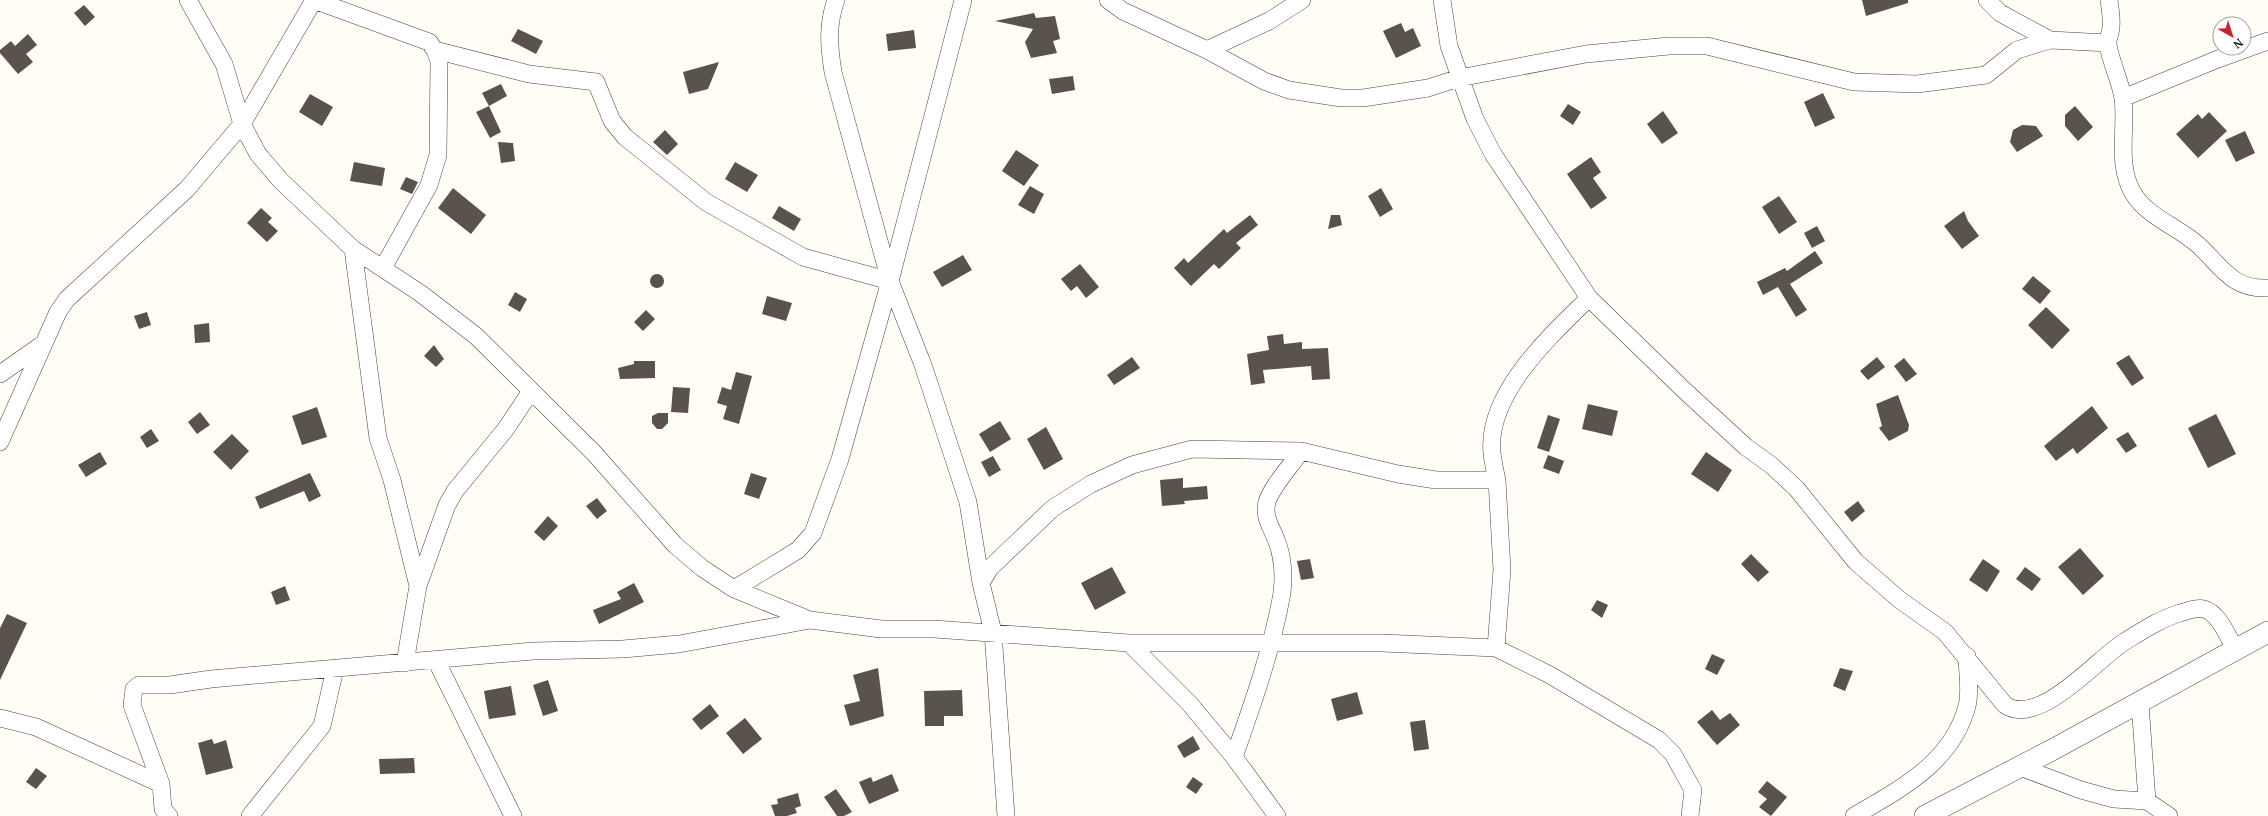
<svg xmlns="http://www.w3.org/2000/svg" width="2268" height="816" font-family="'PT Serif',serif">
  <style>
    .building { fill: #5a524d }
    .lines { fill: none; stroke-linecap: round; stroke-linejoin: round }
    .minor-casing { stroke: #444; stroke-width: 18 }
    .tertiary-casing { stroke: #444; stroke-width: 22 }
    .minor { stroke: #fff; stroke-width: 17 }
    .tertiary { stroke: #fff; stroke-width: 21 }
  </style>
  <rect width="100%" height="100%" fill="#fffdf5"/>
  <path class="building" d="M1862 0H1908V3L1866 16Z
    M84 5 95 17 85 26 74 13Z
    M1034 13 1036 18 1055 16 1060 39 1053 41 1057 53 1031 58 1025 42 1033 29 995 21Z
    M1401 23 1405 32 1413 28 1421 46 1396 58 1383 31Z
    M518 29 543 41 536 54 511 41Z
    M914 30 916 48 888 51 886 34Z
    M28 34 37 45 26 54 33 62 18 74 0 53V50L11 41 15 46Z
    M719 62 708 89 689 94 683 72Z
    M1073 76 1075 90 1052 94 1049 79Z
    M501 84 507 96 489 106 482 93Z
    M1823 93 1835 118 1815 127 1804 102Z
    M310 94 333 107 322 126 299 112Z
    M1568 104 1581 112 1573 125 1560 116Z
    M489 106 501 132 490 138 476 112Z
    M2075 106 2093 127 2078 141 2065 126V115Z
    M1663 111 1678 133 1662 144 1647 124Z
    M2209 112 2227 131 2198 158 2176 134 2198 114 2202 119Z
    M2022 125 2036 126 2043 136 2017 152 2010 142 2013 130Z
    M665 130 678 144 667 155 653 142Z
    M2245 131 2255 153 2236 162 2225 140Z
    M498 142 513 143 515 161 501 163Z
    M1016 150 1039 165 1024 186 1002 171Z
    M1591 157 1601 172 1593 178 1607 198 1591 209 1567 174Z
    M354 162 385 168 382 186 350 181Z
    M735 162 758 175 747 192 725 179Z
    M406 177 418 182 412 194 400 189Z
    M1030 186 1044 194 1034 214 1018 205Z
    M453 188 486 215 471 234 438 208Z
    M1381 188 1393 209 1380 217 1368 196Z
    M1779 196 1797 222 1779 234 1762 207Z
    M779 206 801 219 794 231 772 218Z
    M261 208 272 218 268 222 278 231 267 242 247 223Z
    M1964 211 1968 221 1979 236 1962 249 1944 226Z
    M1250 215 1258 225 1236 243 1241 248 1219 269 1214 264 1191 286 1174 268 1184 258 1188 263 1224 229 1227 233Z
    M1331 215H1340L1342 225 1328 229Z
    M1817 226 1825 241 1812 248 1804 233Z
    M1815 251 1823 263 1790 284 1807 310 1796 317 1778 287 1763 295 1757 282 1785 268 1787 271Z
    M963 255 972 270 942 287 933 272Z
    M1080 264 1099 287 1086 298 1077 286 1071 291 1061 279Z
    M650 281a7 7 0 1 1 14 0a7 7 0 1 1-14 0Z
    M2033 276 2051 291 2040 304 2022 289Z
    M515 292 527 299 520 312 508 305Z
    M767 296 792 303 786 321 762 314Z
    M2046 307 2070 330 2052 349 2028 325Z
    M646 310 655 319 643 331 634 322Z
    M147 312 151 325 139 329 134 316Z
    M209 323 210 342 195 343 194 325Z
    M1283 334 1284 344 1302 342V349L1328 348 1330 379 1312 380 1311 366 1263 370 1265 383 1251 385 1247 354 1269 350 1267 336Z
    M434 345 444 359 436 367 424 356Z
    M2129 355 2144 378 2132 386 2116 363Z
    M1132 357 1140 368 1114 385 1107 375Z
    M1877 357 1885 367 1868 380 1860 371Z
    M1904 358 1917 374 1906 382 1894 366Z
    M634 361H655V378L620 379 618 368 634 364Z
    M736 372 752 376 739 424 723 419 727 406 717 403 722 387 731 390Z
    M673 387 690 388 688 413 671 412Z
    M1898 395 1909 425 1908 431 1889 441 1879 428 1882 426 1876 404Z
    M1588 404 1618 411 1612 436 1582 429Z
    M2092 406 2108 428 2077 454 2073 448 2056 461 2044 446Z
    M317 407 327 437 302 445 292 416Z
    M200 412 210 425 197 434 188 422Z
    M658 413H668V423L662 429H657L652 423V416Z
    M2216 414 2236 454 2208 468 2188 428Z
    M1548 415 1560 419 1549 452 1537 448Z
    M1000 421 1011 439 990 452 979 434Z
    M1046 427 1063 459 1044 470 1027 439Z
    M151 429 159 441 147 448 140 437Z
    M2128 432 2137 446 2126 453 2116 439Z
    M232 434 249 451 231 470 213 452Z
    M100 452 107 464 86 477 78 465Z
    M1706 452 1732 470 1718 492 1691 474Z
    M1548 455 1564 461 1559 474 1543 468Z
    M993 456 1001 470 989 477 981 462Z
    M310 473 321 496 309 502 304 491 260 509 255 497Z
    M751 473 767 478 759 499 744 494Z
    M1183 478V488L1207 486 1208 499 1184 501 1185 504 1162 506 1160 480Z
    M597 498 607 511 597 519 586 506Z
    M1858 501 1865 511 1852 522 1844 512Z
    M548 516 558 526 544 541 534 532Z
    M2080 548 2104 576 2083 595 2058 567Z
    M1751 554 1769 572 1758 582 1741 564Z
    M1310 559 1314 578 1301 580 1297 561Z
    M1983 559 2000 571 1987 592 1969 580Z
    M1112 567 1126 593 1095 610 1081 583Z
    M2025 567 2041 579 2032 591 2016 579Z
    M634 583 644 602 599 624 593 610 621 599 617 592Z
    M285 586 290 600 276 605 271 592Z
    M1597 600 1608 605 1602 618 1591 610Z
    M7 614 27 623 0 680V628Z
    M1712 654 1725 660 1717 675 1705 669Z
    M878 668 884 716 850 726 844 705 860 701 853 675Z
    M1840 668 1853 671 1845 691 1833 686Z
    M548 680 558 711 543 716 533 685Z
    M511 686 516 715 489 719 484 691Z
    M962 690 963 716H944V726H925L924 691Z
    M1357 692 1363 714 1337 721 1331 699Z
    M710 704 719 716 701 730 692 719Z
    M1712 710 1720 720 1730 713 1740 725 1717 745 1697 722Z
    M745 718 762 739 743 754 726 733Z
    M1425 720 1429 749 1414 751 1410 722Z
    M1193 736 1200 749 1184 758 1177 746Z
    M212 739 214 744 226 740 233 768 206 775 198 743Z
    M414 758 415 773 380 774 379 759Z
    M36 768 47 776 36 789 26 782Z
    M892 774 899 791 869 804 859 782 871 777 873 782Z
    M1193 777 1203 784 1196 794 1186 787Z
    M1767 781 1787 797 1771 816 1759 807 1767 799 1758 792Z
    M836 789 852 812 844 816H837L824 797Z
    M798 793 801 806 795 808 797 813 787 816H775L771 805 778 804 777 799Z"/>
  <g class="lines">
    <g class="minor-casing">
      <path id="minor" d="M314 0 242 124 258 154 281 181 353 249 420 293 476 336 594 453 675 545 702 568 734 589 810 620 881 629H934L1129 643H1382L1496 648
        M314 0 429 42 435 50 439 61 438 155 429 185 383 268
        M836 0C827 25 829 46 833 72L890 281 923 365 968 502 981 583 993 632 1006 816
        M1108 0 1123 11 1207 50 1264 81 1289 90 1341 98H1363L1428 88 1459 78 1586 54 1669 46H1707L1854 82 1917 84 1986 75 2017 50 2050 40 2108 43
        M1442 0 1449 46 1475 119 1493 154 1589 298 1685 391 1746 447 1771 465 1796 488 1856 562 1900 600 1945 632 2005 705C2039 728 2097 659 2124 642 2142 631 2160 619 2180 613 2188 611 2196 607 2204 609 2219 613 2228 637 2235 649
        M1987 0 2000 13 2050 40
        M2109 0C2110 9 2112 18 2111 27 2111 33 2107 39 2108 45 2111 63 2120 80 2123 98 2127 129 2116 164 2133 193 2146 216 2178 227 2197 244 2220 264 2231 290 2268 288
        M435 50 529 74 596 82 612 121 625 137 706 202 803 257 890 281
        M1207 50 1269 21 1302 0
        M2123 98 2218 59 2268 41
        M353 249 378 438 392 480 418 586
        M0 374 43 344
        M0 442 58 312 67 299 187 189 242 124 224 64 188 0
        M1497 480 1502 570 1496 648 1550 675 1659 740 1673 754 1693 790 1690 816
        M981 583 990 568 1053 508 1091 484 1132 465 1192 449 1301 451 1398 474 1436 480H1497C1495 471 1493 462 1492 453 1486 394 1551 335 1589 298
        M734 589 798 550 813 533 840 459 890 281 963 0
        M1129 643 1189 703 1234 757 1277 816
        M436 660 513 816
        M405 663 418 586 447 505 455 491 505 430 531 391
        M2140 703 2147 801
        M0 718 36 727 161 784
        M1234 757C1253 703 1272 650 1282 593 1284 578 1283 557 1277 542 1272 528 1263 517 1267 502 1272 486 1291 466 1301 451
        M2020 767 2081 790 2114 799 2147 801 2169 816
        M169 816 163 809 161 784 132 705 134 689 139 685H170L211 679 533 651 623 649 679 644 810 620
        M250 816 322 726 335 669
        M1854 816C1900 789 1952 763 1967 706 1971 691 1967 671 1967 656"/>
    </g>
    <g class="tertiary-casing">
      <path id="tertiary" d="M1925 816 2052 750 2268 632"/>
    </g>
    <use href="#minor" class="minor"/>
    <use href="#tertiary" class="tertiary"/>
  </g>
  <g transform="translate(2232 36) rotate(141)"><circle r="19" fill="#ffffff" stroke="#a0a0a0"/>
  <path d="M0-3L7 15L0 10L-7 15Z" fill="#c4262e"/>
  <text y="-6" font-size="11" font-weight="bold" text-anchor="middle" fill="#111111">N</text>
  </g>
</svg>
